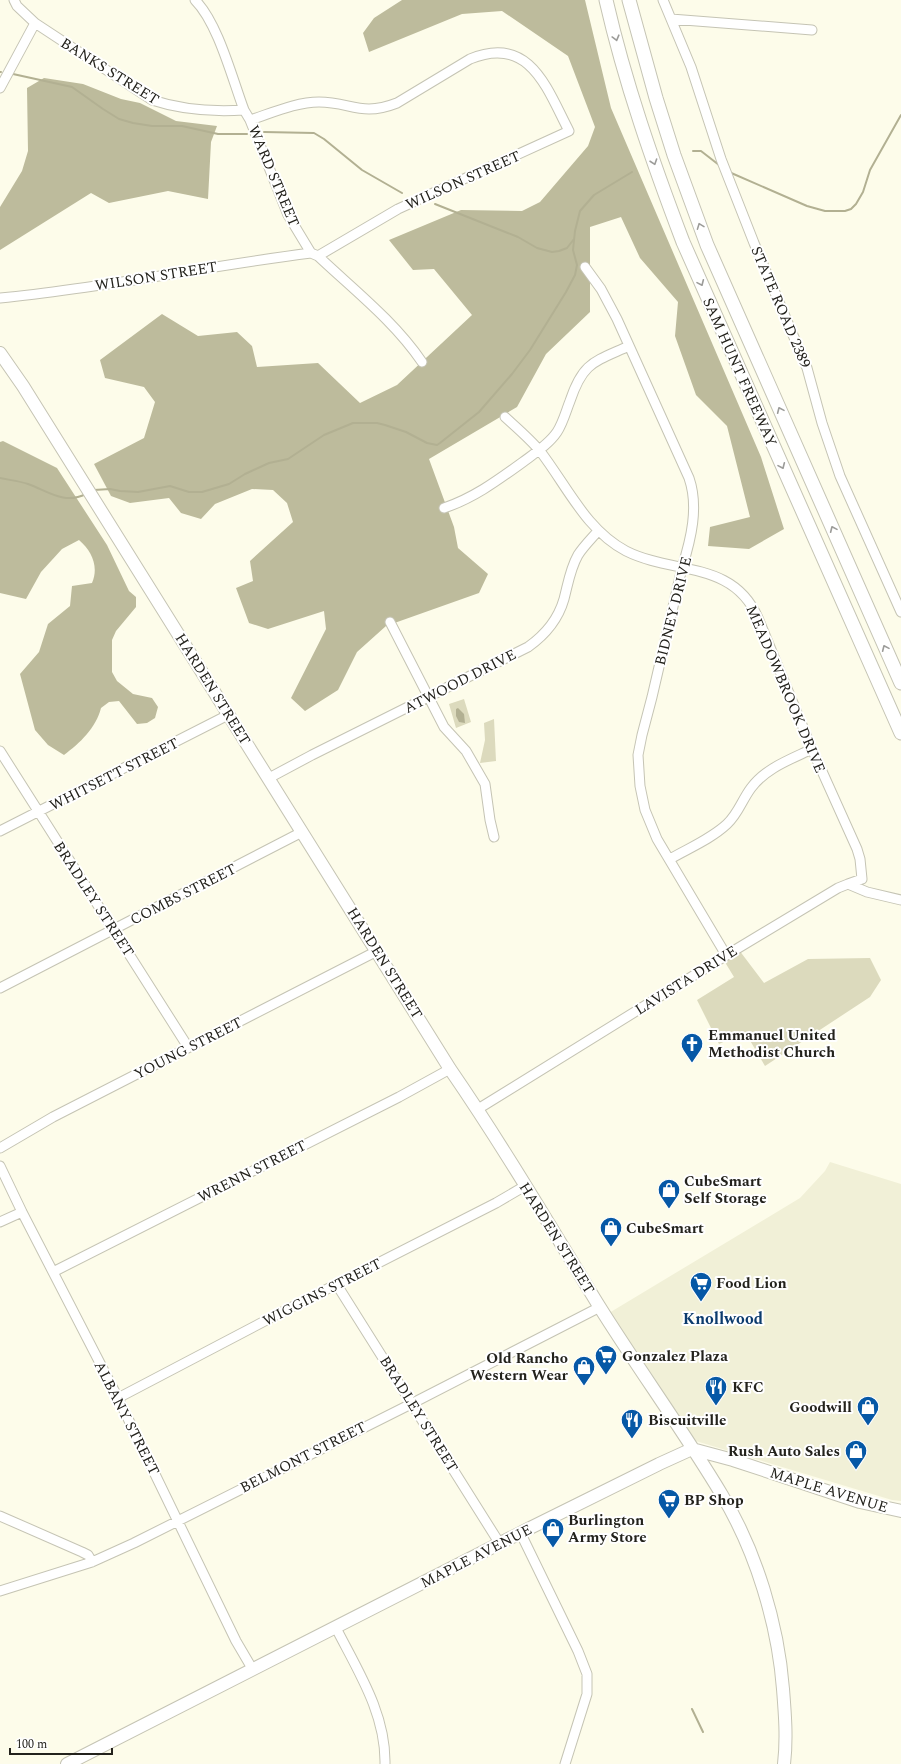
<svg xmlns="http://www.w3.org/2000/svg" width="901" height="1764" font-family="Spectral,serif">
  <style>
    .built { fill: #f1f0d7 }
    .green { fill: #dcdabd }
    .forest { fill: #bdbb9c }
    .water { fill: #b2b092 }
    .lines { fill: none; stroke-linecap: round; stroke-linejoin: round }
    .stream { stroke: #b2b092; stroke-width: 2 }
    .minor-casing { stroke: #c5c4b4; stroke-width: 11 }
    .major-casing { stroke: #c5c4b4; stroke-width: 14 }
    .highway-casing { stroke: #c5c4b4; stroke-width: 15 }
    .minor { stroke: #fff; stroke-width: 9 }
    .major { stroke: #fff; stroke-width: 12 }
    .highway { stroke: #fff; stroke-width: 13 }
    .oneway { stroke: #9c9c99 }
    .labels { text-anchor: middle; stroke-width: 4; stroke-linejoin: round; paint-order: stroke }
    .street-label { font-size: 15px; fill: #23221c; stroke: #fff }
    .poi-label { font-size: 15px; font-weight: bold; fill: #23221c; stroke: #fff; text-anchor: start }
    .neighbourhood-label { font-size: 16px; font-weight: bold; fill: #0c3b6d; stroke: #fff }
  </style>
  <rect width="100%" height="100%" fill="#fdfcea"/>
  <path class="built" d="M830 1162 901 1184V1501L892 1500 689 1439 609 1313 800 1198 825 1171Z"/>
  <path class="green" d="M464 699 471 722 456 728 449 704Z
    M494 719 496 761 480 763 485 740 484 723Z
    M739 950 764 983 808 959 870 958 881 980 870 997 765 1066 745 1032 719 1044 697 1000 734 977 723 959Z"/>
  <path class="forest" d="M402 0H585L611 108 761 457 784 529 749 549 708 546 710 527 750 517 727 426 696 395 675 336 678 302 640 258 621 217 590 227V312L546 354 517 407 429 459 454 527 458 548 488 574 479 593 386 626 357 652 338 690 305 711 291 698 326 629 324 611 268 629 249 623 236 588 253 581 250 561 293 522 287 503 273 490 252 489 215 504 201 519 181 513 169 498 130 503 111 496 94 464 144 438 155 402 144 387 105 378 100 360 162 314 198 336 237 332 252 346 257 367 318 363 360 403 397 385 472 315 434 269 413 270 389 240 461 210 522 211 540 202 588 146 595 127 568 56 502 11 462 14 369 52 363 33 374 18Z
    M44 78 83 84 121 99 140 103 176 121 217 126 211 142 208 199 168 191 109 203 91 193 0 250V207L22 171 28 151 27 88Z
    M3 441 57 468 107 545 129 591 136 597V607L116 631 112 640V672L117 681 133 694 152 698 158 707 155 718 147 723 137 724 119 701 109 702 101 708C96 728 80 743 64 755L48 745 35 730 20 674 39 652 48 624 70 606 72 586 92 583C99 567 92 551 79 540L62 549 41 572 26 599 0 593V442Z"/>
  <path class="water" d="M458 708 464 714 465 723 459 722 456 716V709Z"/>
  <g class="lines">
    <path class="stream" d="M0 72H1
      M13 74 72 87 103 109 119 119 133 123 152 126H182L218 134H247
      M264 132 314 133 324 139 362 170 402 193
      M693 151H701L719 165
      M729 172 807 206 825 211H845L851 209 856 204 863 192 870 170 901 115
      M435 204 518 237 537 248 552 252 559 251 567 248 574 239
      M0 478C9 480 19 481 28 484 48 491 64 505 86 494
      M94 490 110 489 120 491 138 492 170 486 189 492H202L229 484 245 474 269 463 288 459 324 435 353 423H377L385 425 406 432 427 443 437 445 440 443 479 412 512 374 530 350 566 292 575 275 577 265 573 250 575 231 580 211 594 195 632 172
      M692 1709 703 1732"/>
    <g class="minor-casing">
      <path id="minor" d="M14 0 17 6 35 23 152 100C182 110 212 112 244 110
        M195 0C218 23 232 78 244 110L250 120 288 215 311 253 318 256C354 290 394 321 422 362
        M663 0 691 67 721 159 754 243 807 368 822 423 840 476 901 612
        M671 19 812 30
        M0 88 35 23
        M250 120C272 113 296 102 319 102 351 102 361 117 397 103L470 59C530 34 547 89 569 131L398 209 318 256
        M585 267 601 289 617 319 689 478C699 507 691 539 682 568L652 697 642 735 638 755 640 786 645 810 657 839 726 955
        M0 298C104 288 207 266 311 253
        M505 417C517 428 530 439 540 451 567 486 586 530 626 551 674 575 733 560 758 618L812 749 857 849 860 859 862 879 848 884
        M444 508C474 498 498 480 523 462 535 453 549 444 557 432 563 423 566 411 570 401 583 362 594 362 629 346
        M390 622 444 727 466 751 485 784 490 820 494 837
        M0 751 188 1047
        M269 778 312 755 528 647C545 635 558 620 564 599 568 584 570 569 578 555 583 547 591 539 598 531
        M0 831 228 715
        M670 859C689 848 711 839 727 824 738 814 742 800 751 788 766 768 789 760 812 749
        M0 988 302 832
        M478 1109 730 953 838 888 848 884 867 892 901 900
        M0 1148 53 1117 377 951
        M0 1166 22 1212 118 1398 236 1641 253 1670
        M0 1222 22 1212
        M53 1272 399 1097 450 1069
        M337 1285 500 1544
        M118 1398 280 1313 496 1203 525 1186
        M0 1516 82 1552 88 1555 92 1562
        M521 1534 578 1651 587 1674V1694L565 1764
        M0 1591 92 1562 134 1543 411 1404 600 1307
        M336 1628C358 1671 386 1714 385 1764"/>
    </g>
    <g class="major-casing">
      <path id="major" d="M0 353 23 386 450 1069C503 1146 550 1226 599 1306 639 1370 683 1430 722 1495 756 1551 778 1624 783 1689 785 1714 787 1739 784 1764
        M67 1764 532 1527 659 1464 692 1449 733 1460 860 1502 901 1511"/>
    </g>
    <g class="highway-casing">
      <path id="highway" d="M606 0C625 83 653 163 683 242L901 733
        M629 0 656 98 674 155 707 245 901 683"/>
    </g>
    <use href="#minor" class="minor"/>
    <use href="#major" class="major"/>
    <use href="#highway" class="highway"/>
  </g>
  <defs><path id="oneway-chevron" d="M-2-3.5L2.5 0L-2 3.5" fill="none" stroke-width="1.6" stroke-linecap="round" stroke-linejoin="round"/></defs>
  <g class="oneway">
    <use href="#oneway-chevron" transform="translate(616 38) rotate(75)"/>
    <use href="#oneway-chevron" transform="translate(654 162) rotate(71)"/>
    <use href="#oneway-chevron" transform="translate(700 226) rotate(-111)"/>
    <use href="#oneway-chevron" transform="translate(701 283) rotate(66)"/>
    <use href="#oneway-chevron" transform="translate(780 410) rotate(-114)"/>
    <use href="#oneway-chevron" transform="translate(782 466) rotate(66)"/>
    <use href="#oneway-chevron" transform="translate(833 529) rotate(-114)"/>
    <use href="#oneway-chevron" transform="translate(885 648) rotate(-114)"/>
  </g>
  <defs>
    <g id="church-pin" transform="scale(1.15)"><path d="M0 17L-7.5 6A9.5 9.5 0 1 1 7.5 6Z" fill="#0658a6" stroke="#fff"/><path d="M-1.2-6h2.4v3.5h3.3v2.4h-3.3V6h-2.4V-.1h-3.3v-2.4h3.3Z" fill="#fff"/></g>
    <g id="shop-pin" transform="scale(1.15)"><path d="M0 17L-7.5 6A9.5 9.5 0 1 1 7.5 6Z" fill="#0658a6" stroke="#fff"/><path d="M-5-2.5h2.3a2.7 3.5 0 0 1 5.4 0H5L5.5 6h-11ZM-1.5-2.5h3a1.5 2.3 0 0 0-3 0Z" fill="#fff"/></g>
    <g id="supermarket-pin" transform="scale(1.15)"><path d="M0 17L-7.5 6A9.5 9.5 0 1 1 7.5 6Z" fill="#0658a6" stroke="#fff"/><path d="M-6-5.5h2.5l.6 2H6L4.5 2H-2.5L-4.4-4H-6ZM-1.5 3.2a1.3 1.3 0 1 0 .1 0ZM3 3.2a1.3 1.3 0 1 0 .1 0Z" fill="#fff"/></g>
    <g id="restaurant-pin" transform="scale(1.15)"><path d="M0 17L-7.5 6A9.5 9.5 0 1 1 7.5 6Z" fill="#0658a6" stroke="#fff"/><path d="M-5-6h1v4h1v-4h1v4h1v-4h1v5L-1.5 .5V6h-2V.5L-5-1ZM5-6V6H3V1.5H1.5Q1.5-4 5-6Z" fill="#fff"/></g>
  </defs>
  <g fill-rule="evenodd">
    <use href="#church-pin" x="692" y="1044"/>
    <use href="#shop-pin" x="669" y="1190"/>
    <use href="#shop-pin" x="611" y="1228"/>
    <use href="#supermarket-pin" x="701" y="1283"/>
    <use href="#supermarket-pin" x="606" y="1356"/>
    <use href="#shop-pin" x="584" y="1367"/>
    <use href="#restaurant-pin" x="716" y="1387"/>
    <use href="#shop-pin" x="868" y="1407"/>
    <use href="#restaurant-pin" x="632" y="1420"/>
    <use href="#shop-pin" x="856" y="1451"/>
    <use href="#supermarket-pin" x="669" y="1500"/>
    <use href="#shop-pin" x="553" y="1529"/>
  </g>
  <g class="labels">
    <g class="street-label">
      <text transform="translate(110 71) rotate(32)" y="5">BANKS STREET</text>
      <text transform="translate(274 176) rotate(67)" y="5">WARD STREET</text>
      <text transform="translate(463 180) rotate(-24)" y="5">WILSON STREET</text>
      <text transform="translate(156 276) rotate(-9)" y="5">WILSON STREET</text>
      <text transform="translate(781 307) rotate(67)" y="5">STATE ROAD 2389</text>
      <text transform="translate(740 372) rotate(66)" y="5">SAM HUNT FREEWAY</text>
      <text transform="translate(673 611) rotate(-76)" y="5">BIDNEY DRIVE</text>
      <text transform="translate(460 681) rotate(-27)" y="5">ATWOOD DRIVE</text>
      <text transform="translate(213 689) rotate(58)" y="5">HARDEN STREET</text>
      <text transform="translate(786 689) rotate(67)" y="5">MEADOWBROOK DRIVE</text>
      <text transform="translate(114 774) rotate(-27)" y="5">WHITSETT STREET</text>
      <text transform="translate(183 894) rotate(-27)" y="5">COMBS STREET</text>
      <text transform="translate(94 899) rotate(57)" y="5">BRADLEY STREET</text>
      <text transform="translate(385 963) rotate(58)" y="5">HARDEN STREET</text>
      <text transform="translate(686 980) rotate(-32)" y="5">LAVISTA DRIVE</text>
      <text transform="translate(188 1048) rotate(-27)" y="5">YOUNG STREET</text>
      <text transform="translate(252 1171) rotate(-27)" y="5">WRENN STREET</text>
      <text transform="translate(557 1238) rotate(58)" y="5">HARDEN STREET</text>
      <text transform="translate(322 1292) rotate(-27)" y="5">WIGGINS STREET</text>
      <text transform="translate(419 1414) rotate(58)" y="5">BRADLEY STREET</text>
      <text transform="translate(127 1418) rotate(63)" y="5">ALBANY STREET</text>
      <text transform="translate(303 1457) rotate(-27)" y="5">BELMONT STREET</text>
      <text transform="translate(829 1490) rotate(17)" y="5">MAPLE AVENUE</text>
      <text transform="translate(476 1556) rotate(-27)" y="5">MAPLE AVENUE</text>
    </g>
    <g class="poi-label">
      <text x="708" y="1040">Emmanuel United<tspan x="708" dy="17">Methodist Church</tspan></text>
      <text x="684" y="1186">CubeSmart<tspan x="684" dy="17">Self Storage</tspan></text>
      <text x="626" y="1233">CubeSmart</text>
      <text x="716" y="1288">Food Lion</text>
      <text x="622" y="1361">Gonzalez Plaza</text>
      <text x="568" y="1363" text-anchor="end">Old Rancho<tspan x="568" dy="17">Western Wear</tspan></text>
      <text x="732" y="1392">KFC</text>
      <text x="852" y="1412" text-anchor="end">Goodwill</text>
      <text x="648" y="1425">Biscuitville</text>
      <text x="840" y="1456" text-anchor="end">Rush Auto Sales</text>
      <text x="684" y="1505">BP Shop</text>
      <text x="568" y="1525">Burlington<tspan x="568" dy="17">Army Store</tspan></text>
    </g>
    <g class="neighbourhood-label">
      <text x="723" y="1324">Knollwood</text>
    </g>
  </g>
  <path d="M10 1748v6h102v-6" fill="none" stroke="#23221c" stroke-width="2"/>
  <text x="16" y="1748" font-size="12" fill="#23221c" stroke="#ffffff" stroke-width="3" paint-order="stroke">100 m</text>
</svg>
